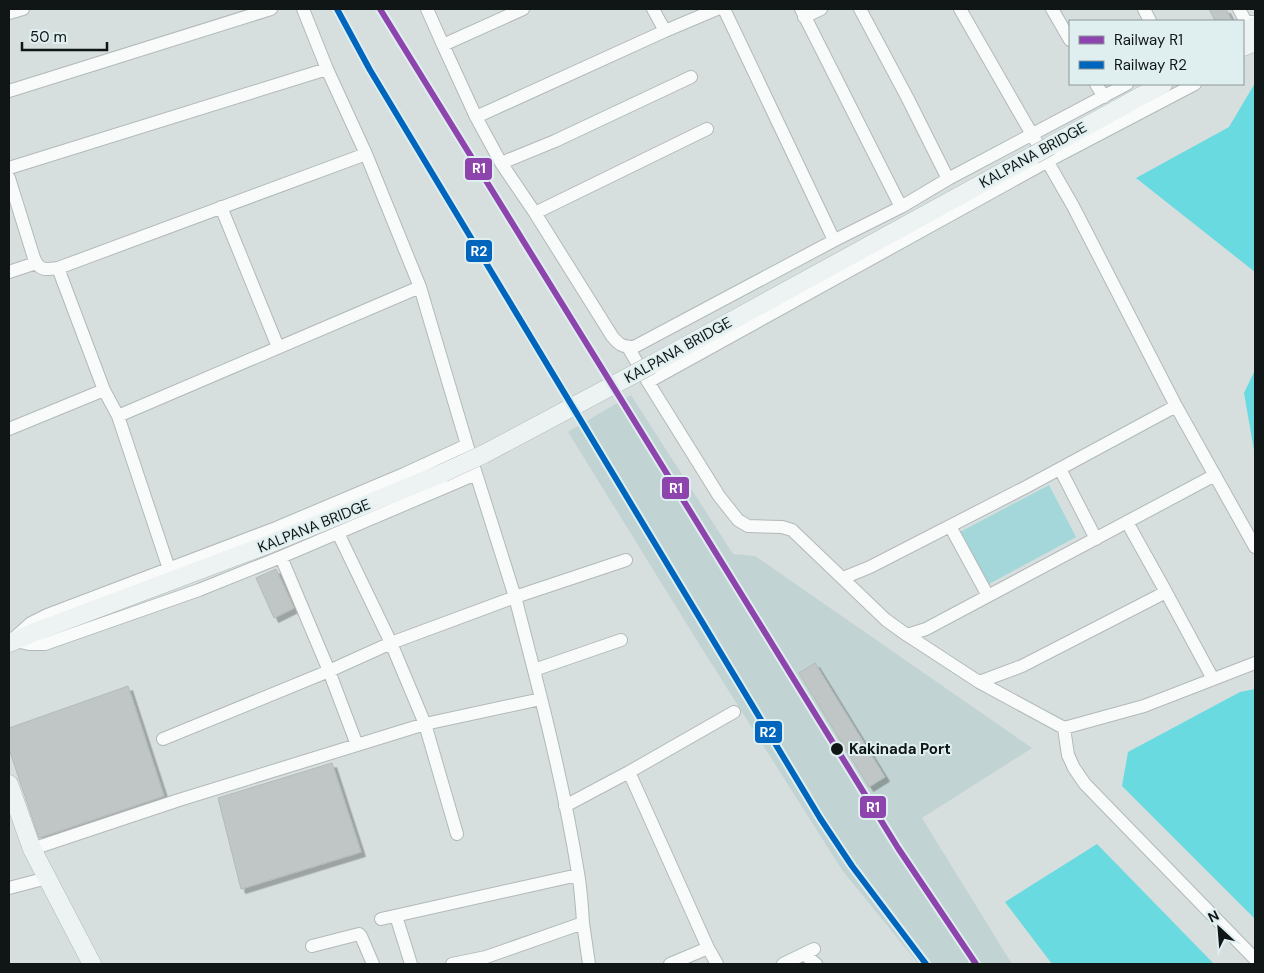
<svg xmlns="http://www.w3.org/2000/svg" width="1264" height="973" font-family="'DM Sans',sans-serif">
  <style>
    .built { fill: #c2d3d3 }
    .green { fill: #a4d7da }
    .water { fill: #6adae1 }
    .building { fill: #c0c6c6; stroke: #b4baba; filter: url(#shadow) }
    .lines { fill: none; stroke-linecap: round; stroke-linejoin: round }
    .minor-casing { stroke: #b2b9b9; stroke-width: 14 }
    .secondary-casing { stroke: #b2b9b9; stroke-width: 19 }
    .minor { stroke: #f9fafa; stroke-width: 12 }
    .secondary { stroke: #edf3f3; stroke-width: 18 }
    .secondary-bridge-casing { stroke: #b2b9b9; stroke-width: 19; stroke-linecap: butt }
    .secondary-bridge { stroke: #edf3f3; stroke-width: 18 }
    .rail-1-casing { stroke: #dfeff0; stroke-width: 10 }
    .rail-2-casing { stroke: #dfeff0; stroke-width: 10 }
    .rail-1 { stroke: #8e44ad; stroke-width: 6 }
    .rail-2 { stroke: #0065bd; stroke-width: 6 }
    .stop-dot { fill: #101516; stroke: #dfeff0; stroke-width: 2 }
    .labels { text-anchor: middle; stroke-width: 4; stroke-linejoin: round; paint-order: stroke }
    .street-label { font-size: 15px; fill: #101516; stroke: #dfeff0 }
    .stop-label { font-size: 15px; font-weight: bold; fill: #101516; stroke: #dfeff0; text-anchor: start }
    .line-badge { stroke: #dfeff0; stroke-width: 2 }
    .badge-label { font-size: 14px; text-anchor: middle; font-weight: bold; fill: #fff }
  </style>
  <defs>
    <filter id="shadow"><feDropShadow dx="4.5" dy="4.5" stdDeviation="0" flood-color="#0004"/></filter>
  </defs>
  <rect width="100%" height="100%" fill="#d6dede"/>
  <path class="built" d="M631 395 733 554 755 556 1032 748 922 818 1012 964H919L913 957 842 870 701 647 568 432Z"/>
  <path class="green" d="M1049 485 1076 537 989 584 960 532Z"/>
  <path class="water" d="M1255 83V272L1136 178 1229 127Z
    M1255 370V456L1244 393Z
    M1255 689V919L1122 786 1128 752 1240 692Z
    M1097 844 1214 964H1052L1005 902Z"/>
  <path class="building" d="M1209 9H1226L1232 21H1215Z
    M276 569 294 608 274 618 256 578Z
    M815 663 885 777 869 787 799 673Z
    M128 686 164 796 39 838 9 749V728Z
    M332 763 361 852 241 889 218 798Z"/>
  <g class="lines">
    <g class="minor-casing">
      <path id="minor" d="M427 9 443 45 523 9
        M724 9 832 236 835 240 901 207
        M801 9 901 207 948 179 1127 84
        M860 9 907 97 948 179
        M960 9 1073 206 1176 406 1255 547
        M1052 9 1070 40
        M1144 9 1150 21
        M1239 9 1246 22H1255
        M9 13 23 9
        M804 17 821 9
        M665 31 717 9
        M443 45 476 117 665 31 653 9
        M1096 84 1104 97
        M9 91 271 9
        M476 117 501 163 555 141 691 77
        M501 163 535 213 707 129
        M9 168 327 69 303 9
        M9 178 34 258C39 271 46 270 58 268L366 154
        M221 207 278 347
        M535 213 612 336C619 345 623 347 634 347L835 240
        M58 268 104 390 118 416 420 287 366 154 327 69
        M9 272 36 263
        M628 347 648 382 719 496 738 520 748 526 782 527 792 530 886 620 907 635 979 682 1064 728 1144 706 1255 663
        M648 382 1048 161 1195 84
        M118 416 169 569
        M9 429 104 390
        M467 445 404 474 276 528 47 615 31 623 12 640 29 644H45L199 590 281 557 476 474
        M1060 469 1096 539
        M1127 522 1166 592
        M950 526 988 596
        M281 557 329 671 357 745
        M843 578 870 567 1026 487 1176 406
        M907 635 926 629 1215 475
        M534 670 621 640
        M979 682 1022 666 1166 592 1213 679
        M1064 728 1068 755 1074 768 1085 784 1255 959
        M163 739 329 671 391 643 515 597 467 445 420 287
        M629 772 708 948 670 964
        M565 806 629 772 734 712
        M457 834 425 724 541 699
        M32 849 179 800 425 724 391 643 338 533
        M9 888 47 878
        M396 916 411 964
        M381 919 578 875
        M583 923 589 964
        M312 946 359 934 361 936 373 964
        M708 948 717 964
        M804 954 816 964
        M452 964 486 957 583 923C582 907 581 890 578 873 563 780 539 689 515 597L626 560
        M783 964 814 949"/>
    </g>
    <g class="secondary-casing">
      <path id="secondary" d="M1243 32 1255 26
        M1243 47 1255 42
        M1050 146 1163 84
        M651 365 1034 155
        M9 643 35 632 269 544 443 473
        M9 784 32 849 92 964"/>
    </g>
    <use href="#minor" class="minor"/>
    <use href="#secondary" class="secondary"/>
    <g class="secondary-bridge-casing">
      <path id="secondary-bridge" d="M1034 155 1050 146
        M443 473 484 454 651 365"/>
    </g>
    <use href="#secondary-bridge" class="secondary-bridge"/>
    <g class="rail-1-casing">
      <path id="rail-1" d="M380 9 898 848 976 964"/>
    </g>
    <g class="rail-2-casing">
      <path id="rail-2" d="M337 9 370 70 820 818 852 866 926 964"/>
    </g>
    <use href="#rail-1" class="rail-1"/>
    <use href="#rail-2" class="rail-2"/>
  </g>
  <circle class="stop-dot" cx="837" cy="749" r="7"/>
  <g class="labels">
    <g class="street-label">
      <text transform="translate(1033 155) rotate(-29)" y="5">KALPANA BRIDGE</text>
      <text transform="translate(678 350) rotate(-29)" y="5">KALPANA BRIDGE</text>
      <text transform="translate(314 526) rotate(-22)" y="5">KALPANA BRIDGE</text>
    </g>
    <g class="stop-label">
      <text x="849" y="754">Kakinada Port</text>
    </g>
  </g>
  <g class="line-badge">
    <rect x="464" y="157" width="29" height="24" rx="5" fill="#8e44ad"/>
    <rect x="465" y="239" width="28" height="24" rx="5" fill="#0065bd"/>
    <rect x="661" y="476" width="29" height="24" rx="5" fill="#8e44ad"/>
    <rect x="754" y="720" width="29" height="24" rx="5" fill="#0065bd"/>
    <rect x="859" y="795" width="28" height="24" rx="5" fill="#8e44ad"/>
  </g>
  <g class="badge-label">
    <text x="479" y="173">R1</text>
    <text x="479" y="256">R2</text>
    <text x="676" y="493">R1</text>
    <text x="768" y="737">R2</text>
    <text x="873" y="812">R1</text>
  </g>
  <rect width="1264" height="973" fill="none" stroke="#101516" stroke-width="20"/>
  <rect x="1069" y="20" width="175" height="65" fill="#dfeff0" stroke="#8c9899"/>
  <rect x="1079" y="36" width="25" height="8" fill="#8e44ad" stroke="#8c9899"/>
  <text x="1114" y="45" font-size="15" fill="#101516">Railway R1</text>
  <rect x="1079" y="61" width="25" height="8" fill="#0065bd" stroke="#8c9899"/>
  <text x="1114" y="70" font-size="15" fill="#101516">Railway R2</text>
  <g transform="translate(1219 928) rotate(334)" stroke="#dfeff0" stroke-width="4" paint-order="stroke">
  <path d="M0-4L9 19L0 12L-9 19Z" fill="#101516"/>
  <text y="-8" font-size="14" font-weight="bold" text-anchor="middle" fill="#101516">N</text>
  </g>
  <path d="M22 42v8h85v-8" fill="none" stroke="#101516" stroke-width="2.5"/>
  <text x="30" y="42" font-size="15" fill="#101516" stroke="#dfeff0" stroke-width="4" paint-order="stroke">50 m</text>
</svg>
